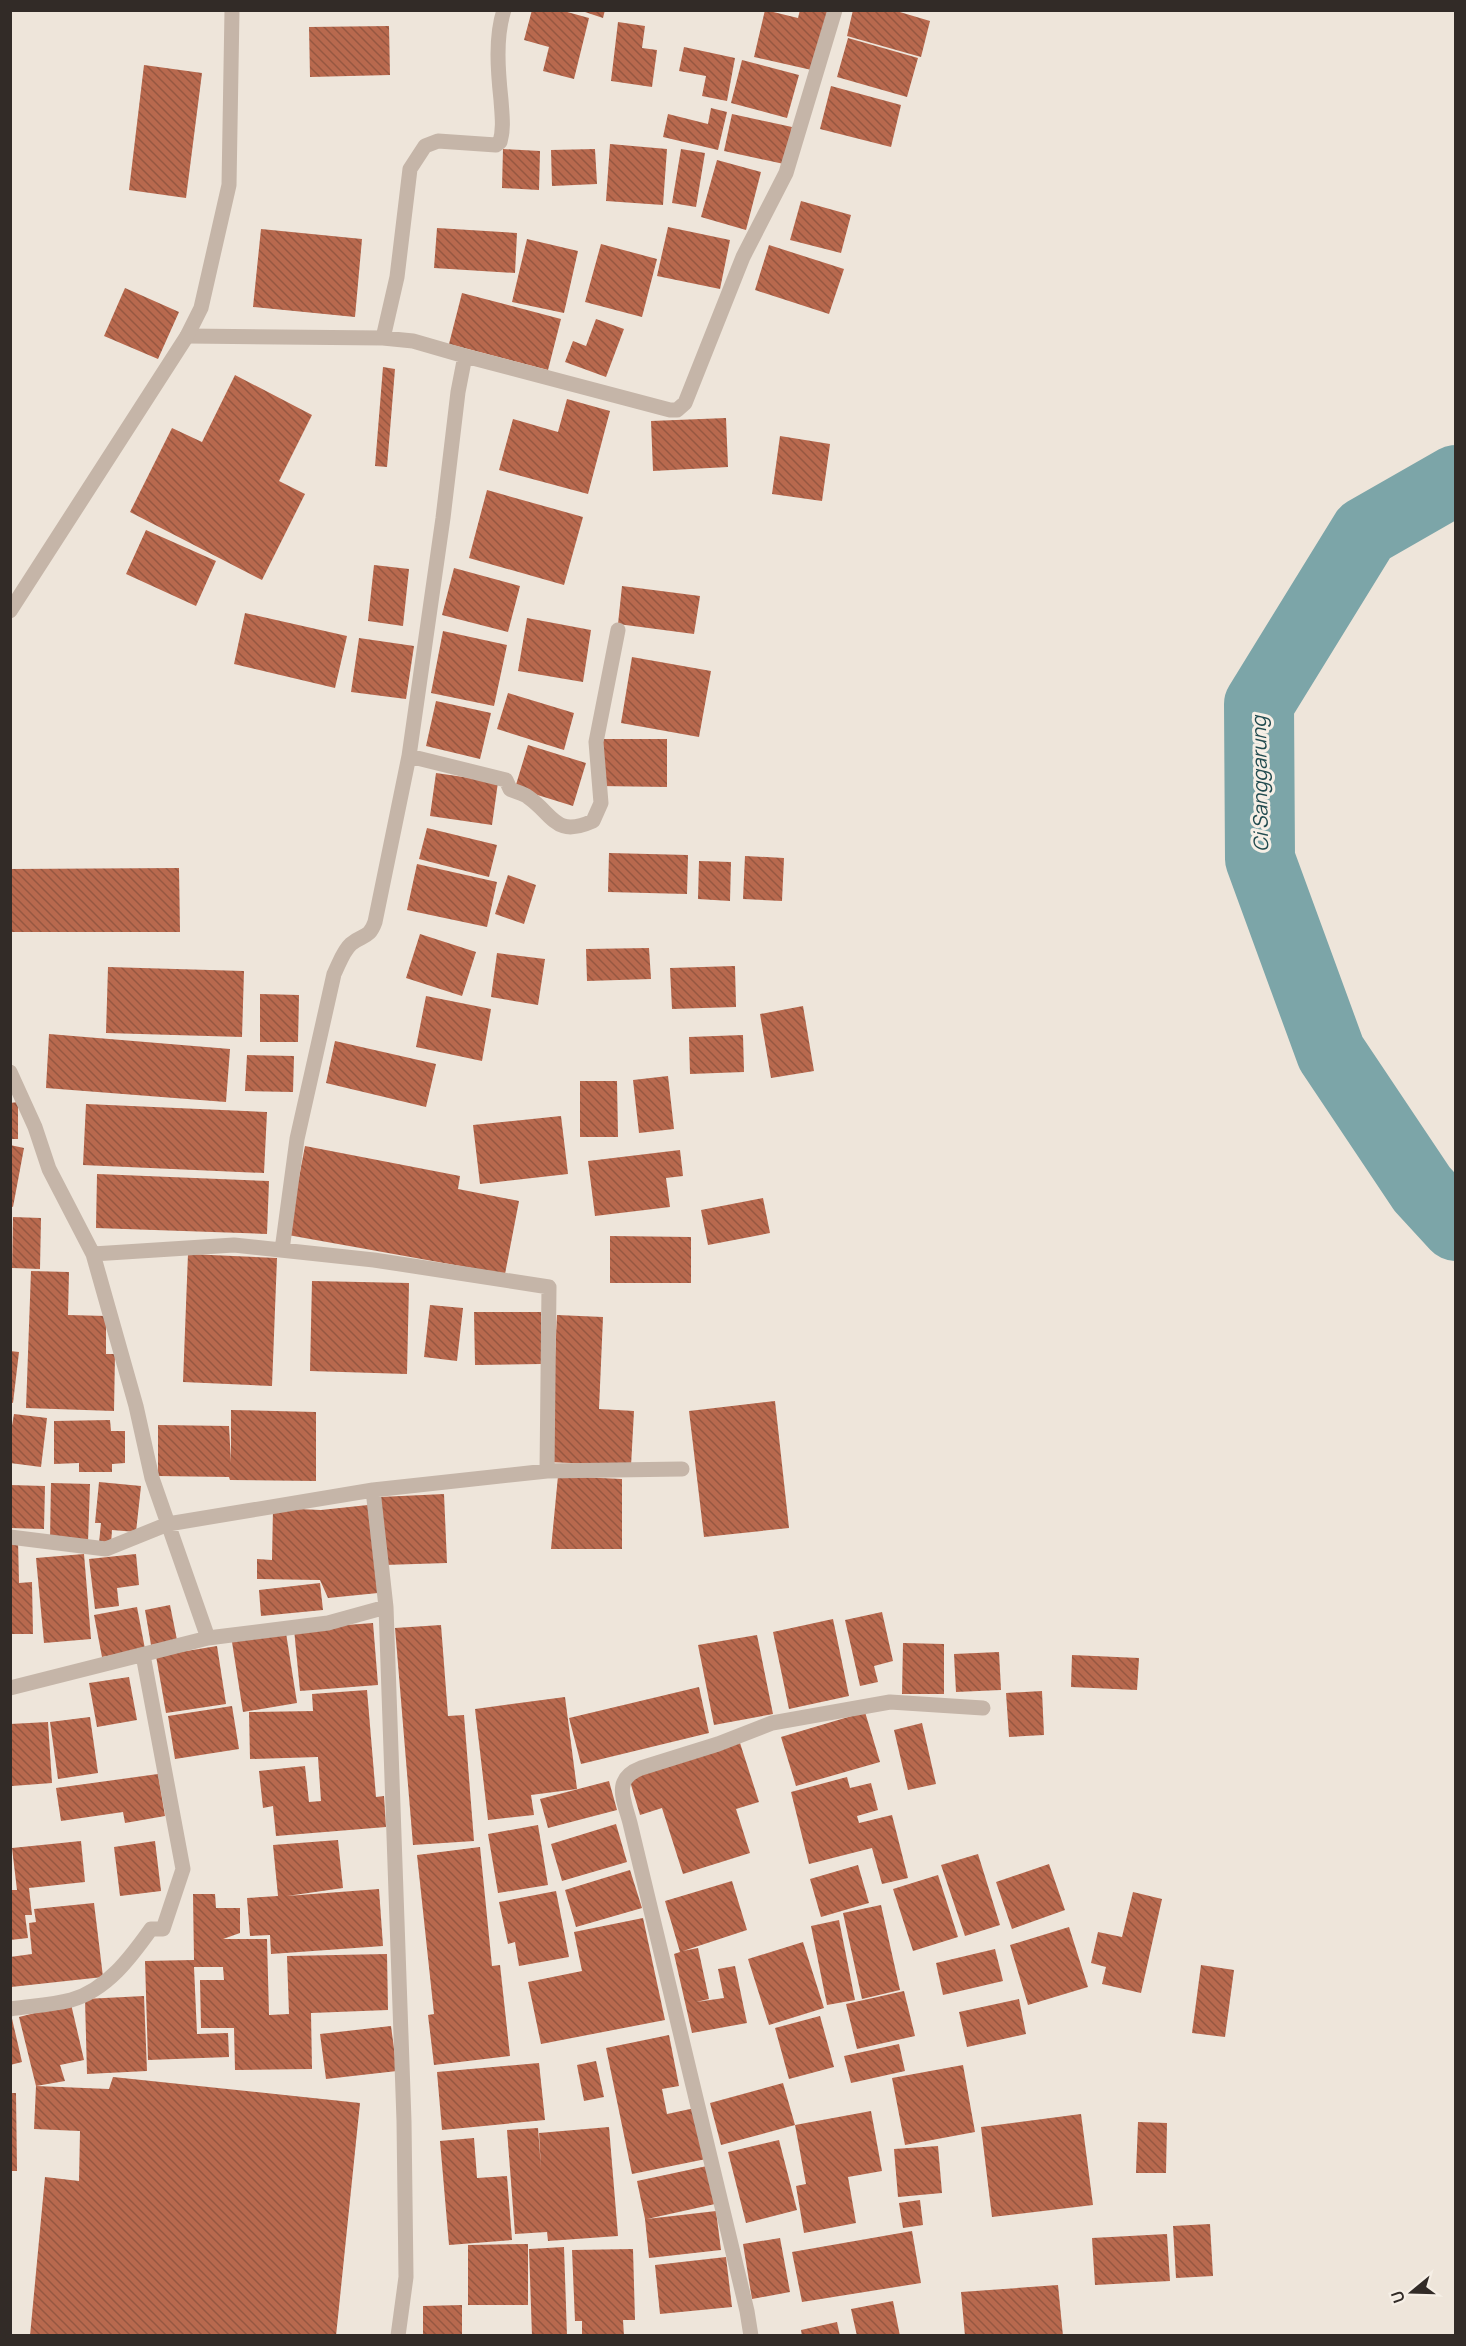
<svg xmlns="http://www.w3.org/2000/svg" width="1466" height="2346" font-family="Manrope,sans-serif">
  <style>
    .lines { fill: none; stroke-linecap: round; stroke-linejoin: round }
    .river { stroke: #7ca5a8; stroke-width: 70 }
    .building { fill: url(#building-back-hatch) }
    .minor { stroke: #c5b5a8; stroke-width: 15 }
    .tertiary { stroke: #c5b5a8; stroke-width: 15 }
    .labels { text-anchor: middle; stroke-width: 6; stroke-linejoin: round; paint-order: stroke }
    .water-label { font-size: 20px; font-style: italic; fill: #214b4f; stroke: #f6efe6 }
  </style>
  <defs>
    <pattern id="building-back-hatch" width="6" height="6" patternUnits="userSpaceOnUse" patternTransform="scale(1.5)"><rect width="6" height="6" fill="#b8694e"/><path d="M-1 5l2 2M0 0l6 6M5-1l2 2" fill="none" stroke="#965741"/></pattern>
  </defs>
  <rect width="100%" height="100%" fill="#eee5da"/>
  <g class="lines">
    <path class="river" d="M1456 480 1365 532 1259 704 1260 859 1331 1053 1422 1189 1456 1226"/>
  </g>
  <path class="building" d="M532 10H560L589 18 574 79 543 71 549 47 524 40Z
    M579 10H605L603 18Z
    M765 10 798 18 800 10 829 11 816 71 754 57Z
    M853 10H893L930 21 921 57 847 36Z
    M618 22 645 26 642 48 657 50 652 87 611 81Z
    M389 26 390 75 310 77 309 27Z
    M848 38 918 58 907 97 837 77Z
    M684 47 735 58 727 101 702 96 706 76 679 71Z
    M742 60 799 75 787 118 731 103Z
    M144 65 202 73 186 198 129 190Z
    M831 86 901 105 891 147 820 129Z
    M711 108 727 112 718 150 663 137 668 114 708 124Z
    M732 114 792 127 784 164 724 151Z
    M610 144 667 149 663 205 606 201Z
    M503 149 540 151 539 190 502 188Z
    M595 149 597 184 552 186 551 150Z
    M681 149 705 153 696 207 672 203Z
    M717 160 761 172 746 230 701 217Z
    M801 201 851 215 841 253 790 240Z
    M668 227 730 240 720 289 657 276Z
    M437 228 517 233 515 273 434 268Z
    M261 229 362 239 355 317 253 307Z
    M527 239 578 251 564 313 512 302Z
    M601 244 657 259 642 317 585 302Z
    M769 245 844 269 829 314 755 290Z
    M125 288 179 312 158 359 104 336Z
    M462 293 561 319 548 370 449 344Z
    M596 319 624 329 606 377 565 362 573 341 586 346Z
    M383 367 395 369 387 467 375 466Z
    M235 375 312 415 279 481 305 494 262 580 130 512 172 428 202 442Z
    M567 399 610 411 588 494 499 470 513 419 558 432Z
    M726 418 728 467 653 471 651 421Z
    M780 436 830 444 822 501 772 494Z
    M487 490 583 517 564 585 469 558Z
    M146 530 216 561 196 606 126 574Z
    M374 565 409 569 403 626 368 621Z
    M454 568 520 586 508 632 442 615Z
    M622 586 700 596 694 634 618 624Z
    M245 613 347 636 335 688 234 664Z
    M527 618 591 630 583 682 518 671Z
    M443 631 507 645 494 706 431 693Z
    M359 638 414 646 406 699 351 692Z
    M632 657 711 671 699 737 621 723Z
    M508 693 574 713 564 750 497 729Z
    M436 701 491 713 480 759 426 746Z
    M601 739H667V787L600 786Z
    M528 745 586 763 573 806 515 788Z
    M436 773 498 782 492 825 430 816Z
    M427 828 497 845 489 877 419 859Z
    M609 853 688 855 687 894 608 892Z
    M745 856 784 858 782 901 743 899Z
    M699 861 731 862 730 901 698 899Z
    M417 864 497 882 487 927 407 910Z
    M179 868 180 932H10V869Z
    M508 875 536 885 524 924 495 914Z
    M420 934 476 952 462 996 406 978Z
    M649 948 651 979 587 981 586 949Z
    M497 953 545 959 538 1005 491 997Z
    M735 966 736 1007 672 1009 670 968Z
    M108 967 244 971 242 1037 106 1033Z
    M260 994 299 995 298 1042H260Z
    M426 996 491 1009 482 1061 416 1047Z
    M803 1006 814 1071 771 1078 760 1014Z
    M49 1034 230 1049 226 1102 46 1088Z
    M743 1035 744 1072 690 1074 689 1037Z
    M335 1041 436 1064 426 1107 326 1083Z
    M247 1055 294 1056 293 1092 245 1091Z
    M668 1076 674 1129 639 1133 633 1080Z
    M580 1081H617L618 1137H580Z
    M18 1102V1139H10V1103Z
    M86 1104 267 1112 264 1173 83 1165Z
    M561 1116 568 1174 480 1184 473 1125Z
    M10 1145 24 1148 13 1207 10 1206Z
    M305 1146 460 1176 458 1189 519 1201 505 1274 288 1235Z
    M680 1150 683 1176 666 1178 670 1207 595 1216 588 1161Z
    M97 1174 269 1181 267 1234 96 1228Z
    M763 1198 770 1233 708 1245 701 1210Z
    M13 1217 41 1218 40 1269 12 1268Z
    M610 1236 691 1237V1283H610Z
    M188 1254 277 1258 272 1386 183 1382Z
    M31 1271 69 1272 68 1315 106 1316V1354H115L114 1411 26 1408Z
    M312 1281 409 1283 407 1374 310 1371Z
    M430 1305 463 1308 457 1361 424 1357Z
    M474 1312H541V1364L475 1365Z
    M557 1315 603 1317 599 1409 634 1411 631 1466 550 1462Z
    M10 1351 19 1352 13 1403 10 1402Z
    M775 1401 789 1528 704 1537 689 1411Z
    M231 1410 316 1412V1481L230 1480 229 1477 158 1476V1425L229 1426 231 1462Z
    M14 1414 47 1418 41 1467 10 1463V1437Z
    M110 1420 111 1431H125V1463L112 1464V1472H79V1463L54 1464V1421Z
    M558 1476 622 1479V1549H551Z
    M99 1482 141 1486 136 1532 112 1530 111 1544 99 1543 101 1523H95Z
    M51 1483 90 1484 88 1542 50 1540Z
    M10 1485 45 1486 44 1529 10 1528Z
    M444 1494 447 1563 384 1565 380 1497Z
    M368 1505 378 1593 328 1598 320 1580 257 1579V1559L272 1560 273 1508 321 1510Z
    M10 1540H18L19 1583 32 1582 33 1634H10Z
    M84 1554 91 1639 44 1643 36 1558Z
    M136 1554 139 1585 117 1588 119 1606 95 1609 89 1559Z
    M320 1583 323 1610 261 1616 259 1590Z
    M170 1605 177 1640 151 1645 145 1610Z
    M137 1607 145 1649 102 1657 94 1615Z
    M882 1612 893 1661 874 1666 878 1682 860 1686 845 1620Z
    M833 1619 849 1696 789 1709 773 1632Z
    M373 1623 378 1685 300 1691 294 1629Z
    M441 1625 448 1716 464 1715 474 1841 413 1845 395 1628Z
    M286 1633 297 1703 243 1712 232 1642Z
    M757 1635 773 1714 714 1725 698 1645Z
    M903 1643 944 1644V1694H902Z
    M217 1646 226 1704 166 1713 156 1656Z
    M999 1652 1001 1690 956 1692 954 1654Z
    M1072 1655 1139 1658 1137 1690 1071 1687Z
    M129 1677 137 1720 97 1727 89 1683Z
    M699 1687 709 1733 581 1764 569 1718Z
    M367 1690 376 1797 384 1796 386 1827 276 1836 273 1806 263 1808 259 1771 305 1766 309 1802 321 1801 318 1757 250 1759 249 1712 313 1711 312 1694Z
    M1042 1691 1044 1735 1009 1737 1006 1693Z
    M565 1697 577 1789 531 1795 534 1815 488 1820 475 1709Z
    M232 1706 239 1749 175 1759 168 1716Z
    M865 1712 880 1762 796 1786 781 1737Z
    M90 1717 98 1773 58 1779 50 1722Z
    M48 1722 52 1783 12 1786 10 1724Z
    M922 1723 936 1784 908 1790 894 1730Z
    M740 1743 759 1802 736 1809 750 1853 683 1874 662 1808 640 1815 629 1778Z
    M158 1774 165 1816 125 1823 123 1812 61 1821 56 1788Z
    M847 1777 850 1788 871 1783 878 1810 857 1816 859 1823 892 1815 908 1878 882 1884 872 1848 809 1864 791 1792Z
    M609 1781 617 1810 548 1828 540 1799Z
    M616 1824 627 1862 562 1881 551 1844Z
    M538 1825 548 1885 498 1893 488 1834Z
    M338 1840 343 1888 287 1896 379 1889 383 1946 271 1954 270 1935 250 1936 247 1898 278 1896 273 1845Z
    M81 1841 85 1882 29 1888 32 1915H25L28 1938 10 1940V1890H17L12 1848Z
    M155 1841 161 1891 120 1896 114 1847Z
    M480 1847 492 1966 500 1965 510 2056 434 2065 428 2015 434 2014 417 1855Z
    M978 1854 1000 1925 965 1936 941 1865Z
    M1049 1864 1065 1910 1012 1929 996 1882Z
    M858 1865 869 1903 821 1917 810 1879Z
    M630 1870 642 1908 576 1927 565 1890Z
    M938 1875 958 1937 913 1951 893 1889Z
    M732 1881 747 1930 683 1951 698 1948 709 1999 696 2002 724 1998 718 1969 735 1966 747 2023 692 2033 674 1954 680 1952 665 1901Z
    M556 1891 569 1957 519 1966 515 1942 508 1944 499 1902Z
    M1133 1892 1162 1899 1141 1993 1102 1984 1106 1967 1091 1963 1098 1932 1122 1937Z
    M193 1894H215L216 1908H240V1933L223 1939H267L269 2015 289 2014 287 1956 387 1954 388 2010 311 2013 312 2069 235 2070 234 2028H201L200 1980H224L223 1967H194L197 2034 228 2033 229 2057 148 2060 145 1961 194 1960Z
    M94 1903 103 1977 11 1987 10 1957 32 1954 29 1923 36 1922 34 1909Z
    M881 1905 900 1990 862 1999 843 1913Z
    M643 1918 665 2020 541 2044 528 1982 582 1971 574 1932Z
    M839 1920 855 2000 827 2005 811 1926Z
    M1069 1927 1088 1987 1028 2005 1010 1945Z
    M803 1942 824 2008 769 2025 748 1959Z
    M995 1949 1003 1981 943 1995 936 1963Z
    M1201 1965 1234 1970 1225 2037 1192 2033Z
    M904 1991 915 2036 857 2049 846 2004Z
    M144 1996 147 2071 87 2074 85 1999Z
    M1019 1999 1026 2034 967 2047 959 2012Z
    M71 2004 84 2060 60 2065 65 2081 36 2086 19 2017Z
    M10 2010 22 2062 10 2065Z
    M820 2016 834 2067 789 2079 775 2028Z
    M391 2026 397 2071 326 2079 320 2034Z
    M669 2035 679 2086 662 2089 667 2114 695 2108 706 2159 632 2174 606 2048Z
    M899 2044 905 2071 851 2083 844 2056Z
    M596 2061 604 2097 584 2101 577 2065Z
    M539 2063 545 2120 442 2130 437 2072Z
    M963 2065 975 2132 905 2145 892 2078Z
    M113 2077 360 2103 336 2336H30L45 2177 79 2181 80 2131 34 2129 36 2086 109 2089Z
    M783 2083 795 2125 871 2111 882 2171 848 2177 856 2223 804 2233 796 2186 806 2184 795 2125 721 2145 710 2103Z
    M10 2093H16L17 2171H10Z
    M1081 2114 1093 2205 992 2217 981 2127Z
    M1138 2122 1167 2123 1166 2173H1136Z
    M609 2127 618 2236 548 2241 547 2232 515 2234 507 2130 538 2128 541 2168 539 2133Z
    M474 2138 477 2178 507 2176 512 2240 449 2245 440 2141Z
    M779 2140 797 2210 746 2223 728 2152Z
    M938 2146 942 2193 898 2197 894 2149Z
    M707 2166 715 2204 647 2219 716 2211 721 2250 649 2258 645 2219 637 2181Z
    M920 2200 923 2225 903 2228 899 2203Z
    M1210 2224 1213 2276 1176 2278 1173 2226Z
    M912 2231 921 2283 802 2302 792 2252Z
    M1167 2234 1170 2281 1095 2285 1092 2238Z
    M780 2238 790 2292 752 2299 743 2244Z
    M528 2244V2305H468V2245Z
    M564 2247 567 2336H532L529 2249Z
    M633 2249 635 2320H623L624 2336H582V2321H575L572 2250Z
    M726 2257 732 2307 660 2314 655 2265Z
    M1058 2285 1063 2336H965L961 2292Z
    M893 2301 900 2336H857L851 2309Z
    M462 2305V2336H423V2306Z
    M837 2322 840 2336H802L801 2330Z"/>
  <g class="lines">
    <path class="minor" d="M187 336 383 338 413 341 465 356 458 392 443 518 409 756 375 922C369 939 363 934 351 944 343 951 339 964 334 974L297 1139 282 1250
      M383 338 397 277 410 169 425 146 438 141 496 145 500 142C504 128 502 115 501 100 498 72 495 37 504 10
      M465 356 670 410H677L685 403 743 257 786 173 835 10
      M409 756 506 780 510 789C515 792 523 793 528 797 554 815 555 838 593 821L601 803 596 742 618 630
      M10 1072 35 1127 49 1169 93 1254 136 1406 152 1478 208 1638
      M93 1254 234 1245 374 1260 549 1287 547 1471
      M10 1537 106 1549 168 1524 373 1490
      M10 1688 208 1638 328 1623 386 1607
      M10 2009C30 2006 52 2005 71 2000 107 1990 131 1957 151 1929H163L183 1869 143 1655
      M398 2336 406 2277 404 2121 386 1607 373 1490 547 1471 682 1469
      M751 2336 747 2311 630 1823C624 1800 612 1779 641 1768L718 1744 772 1723 890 1702 983 1708"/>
    <path class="tertiary" d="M10 611 187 336 201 308 229 185 232 10"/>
  </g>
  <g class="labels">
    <g class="water-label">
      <text transform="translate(1260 784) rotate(-91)" y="7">Ci Sanggarung</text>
    </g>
  </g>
  <rect width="1466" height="2346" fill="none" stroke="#322b27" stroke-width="24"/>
  <g transform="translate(1412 2292) rotate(251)" stroke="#f6efe6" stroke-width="4.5" paint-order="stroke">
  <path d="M0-4.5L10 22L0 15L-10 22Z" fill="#322b27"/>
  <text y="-9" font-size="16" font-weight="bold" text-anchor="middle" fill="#322b27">U</text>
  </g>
</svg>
